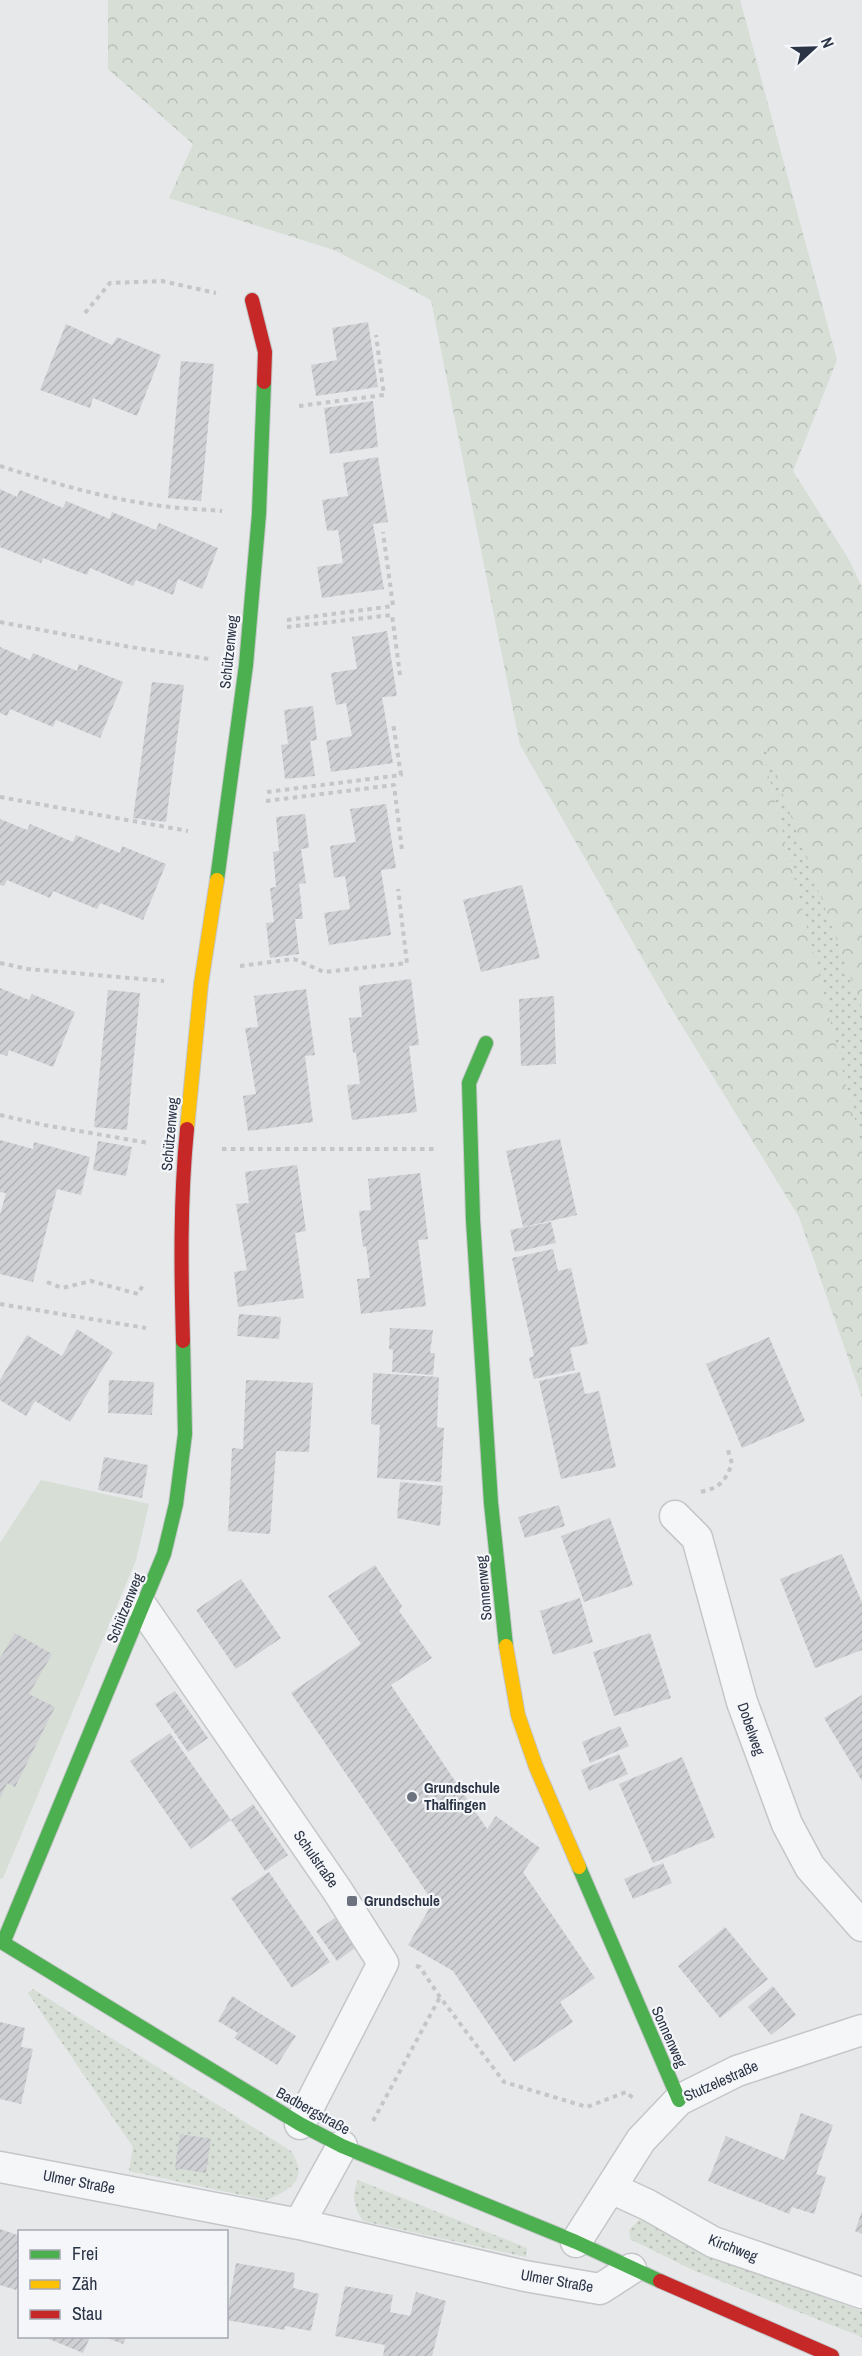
<svg xmlns="http://www.w3.org/2000/svg" width="862" height="2356" font-family="'Archivo Narrow',sans-serif">
  <style>
    .grass { fill: url(#grass-dots) }
    .forest { fill: url(#forest-crowns) }
    .park { fill: #d6ded6 }
    .building { fill: url(#building-hatch) }
    .lines { fill: none; stroke-linecap: round; stroke-linejoin: round }
    .street-casing { stroke: #c4c6c8; stroke-width: 33 }
    .fast-casing { stroke: #c4c6c8; stroke-width: 16 }
    .slow-casing { stroke: #c4c6c8; stroke-width: 16 }
    .jam-casing { stroke: #c4c6c8; stroke-width: 16 }
    .path { stroke: #c5c6ca; stroke-width: 4; stroke-dasharray: 4.5 4.5; stroke-linecap: butt }
    .street { stroke: #f5f6f7; stroke-width: 30 }
    .fast { stroke: #4caf50; stroke-width: 14 }
    .slow { stroke: #ffc107; stroke-width: 14 }
    .jam { stroke: #c62828; stroke-width: 14 }
    .poi-dot { fill: #6c737f; stroke: #f4f6f9; stroke-width: 2 }
    .labels { text-anchor: middle; stroke-width: 4.5; stroke-linejoin: round; paint-order: stroke }
    .street-label { font-size: 15px; fill: #2b3445; stroke: #f4f6f9 }
    .poi-label { font-size: 15px; font-weight: bold; fill: #2b3445; stroke: #f4f6f9; text-anchor: start }
  </style>
  <defs>
    <pattern id="grass-dots" width="8" height="8" patternUnits="userSpaceOnUse" patternTransform="scale(1.5)"><rect width="8" height="8" fill="#d6ded6"/><path d="M2 2h.1M6 6h.1" fill="none" stroke="#b8bfb9" stroke-width="1.8" stroke-linecap="round"/></pattern>
    <pattern id="forest-crowns" width="20" height="18" patternUnits="userSpaceOnUse" patternTransform="scale(1.5)"><rect width="20" height="18" fill="#d6ded6"/><path d="M2 6a3 3 0 1 1 6 0M12 15a3 3 0 1 1 6 0" fill="none" stroke="#b8bfb9"/></pattern>
    <pattern id="building-hatch" width="6" height="6" patternUnits="userSpaceOnUse" patternTransform="scale(1.5)"><rect width="6" height="6" fill="#ced0d3"/><path d="M-1 1l2-2M0 6l6-6M5 7l2-2" fill="none" stroke="#b1b3b6"/></pattern>
  </defs>
  <rect width="100%" height="100%" fill="#e6e8ea"/>
  <path class="grass" d="M751 706 862 1008V1150L856 1125Z
    M33 1989 291 2151C309 2179 292 2189 266 2200L129 2171 133 2147 28 1993Z
    M358 2180 527 2248 526 2257 363 2221C354 2207 351 2196 358 2180Z
    M639 2220 658 2223 708 2255 862 2311V2337L695 2271 630 2239 629 2230Z"/>
  <path class="forest" d="M108 0H740L837 360 793 471 848 558 862 587V1008L753 714 862 1148V1398L799 1217 668 1003 520 745 431 300 334 250 169 198 193 144 108 69Z"/>
  <path class="park" d="M41 1480 149 1504 136 1560 3 1878 0 1879V1543Z"/>
  <path class="building" d="M368 322 378 387 316 396 311 365 337 360 332 328Z
    M66 324 112 345 117 337 161 355 137 416 93 398 90 408 40 390Z
    M181 361 214 364 201 501 168 498Z
    M373 401 378 447 330 454 324 408Z
    M378 457 388 522 373 524 384 589 322 598 317 567 343 563 338 530 327 531 322 500 348 496 343 463Z
    M0 489 17 497 20 490 63 508 66 501 110 519 112 512 156 530 159 523 218 548 202 589 178 579 173 595 136 580 133 586 90 568 87 575 43 558 41 563 0 547Z
    M387 631 397 696 382 697 393 763 331 772 326 741 352 736 346 703 336 705 331 673 357 669 352 637Z
    M0 647 30 660 33 653 77 671 79 664 123 682 100 738 56 720 53 727 10 709 7 716 0 713Z
    M152 682 184 685 166 822 133 818Z
    M313 706 317 740 310 741 315 776 285 779 281 745 288 744 284 710Z
    M386 804 396 868 381 870 391 935 329 945 324 913 350 909 345 876 334 878 330 846 356 842 350 809Z
    M305 814 309 848 301 849 306 883 299 884 303 919H295L299 954 270 958 266 923 274 922 270 888 276 887 273 852 279 851 276 817Z
    M0 819 27 830 30 824 73 842 76 835 120 853 122 846 166 864 143 920 100 903 97 909 53 891 50 898 7 880 4 886 0 885Z
    M522 885 540 958 481 972 463 900Z
    M411 979 419 1045 409 1046 417 1112 352 1120 347 1085 360 1084 356 1053H353L349 1018 362 1017 359 986Z
    M0 988 29 1000 32 994 75 1012 53 1067 9 1050 7 1056 0 1054Z
    M306 989 315 1055 305 1056 313 1122 248 1131 243 1096 256 1094 245 1028 258 1027 254 996Z
    M108 990 140 993 127 1130 94 1127Z
    M554 996 556 1064 521 1066 519 999Z
    M560 1139 577 1215 523 1227 506 1151Z
    M0 1140 33 1149 34 1142 90 1157 81 1195 57 1189 33 1282 0 1274V1215L6 1193 0 1192Z
    M98 1141 132 1147 126 1176 93 1170Z
    M297 1165 306 1231 295 1233 304 1298 238 1307 234 1272 247 1270 236 1204 249 1203 245 1172Z
    M420 1173 428 1239 418 1240 426 1306 361 1314 357 1279 370 1278 366 1246 363 1247 359 1211 371 1210 368 1179Z
    M551 1222 556 1243 515 1252 510 1230Z
    M553 1249 558 1271 571 1268 588 1344 570 1348 575 1370 534 1379 529 1358 534 1356 512 1258Z
    M239 1314 281 1317 279 1339 237 1336Z
    M390 1328 433 1330 430 1353H435L433 1375 392 1372 393 1350 389 1349Z
    M77 1329 113 1352 70 1422 35 1401 26 1416 0 1400V1380L27 1335 62 1356Z
    M769 1337 805 1421 742 1448 706 1364Z
    M580 1372 585 1394 599 1391 616 1467 561 1479 539 1381Z
    M373 1373 439 1377 437 1427 444 1428 441 1482 377 1478 380 1425 371 1424Z
    M109 1380 154 1382 152 1415 108 1413Z
    M246 1380 313 1383 309 1452 276 1451 270 1534 228 1531 232 1448 243 1449Z
    M104 1457 148 1465 142 1498 98 1490Z
    M400 1482 443 1486 440 1526 397 1518Z
    M559 1505 565 1526 525 1538 518 1517Z
    M610 1518 633 1585 584 1602 561 1536Z
    M842 1554 862 1603V1650L815 1668 780 1579Z
    M375 1565 402 1606 399 1611 432 1658 391 1685 487 1829 496 1816 540 1848 523 1872 595 1978 560 2002 573 2022 514 2062 453 1971 408 1945 433 1902 291 1693 361 1644 328 1596Z
    M241 1579 281 1638 236 1669 196 1610Z
    M580 1598 593 1642 553 1655 540 1611Z
    M15 1633 52 1654 29 1694 55 1707 15 1787 7 1783 0 1799V1658Z
    M650 1633 671 1698 614 1716 593 1652Z
    M175 1691 208 1738 188 1752 155 1704Z
    M862 1695V1781L824 1718Z
    M620 1726 629 1746 590 1763 582 1742Z
    M170 1733 231 1820 191 1849 130 1761Z
    M619 1754 628 1774 589 1791 581 1770Z
    M682 1757 715 1837 653 1863 619 1784Z
    M253 1804 288 1855 265 1871 231 1820Z
    M663 1863 672 1883 633 1899 624 1879Z
    M269 1872 330 1962 292 1988 231 1898Z
    M335 1918 355 1948 337 1961 316 1931Z
    M725 1927 768 1979 720 2018 678 1966Z
    M773 1986 796 2015 771 2035 748 2007Z
    M232 1996 296 2036 277 2065 234 2038 238 2033 218 2021Z
    M0 2022 25 2028 21 2047 33 2049 21 2104 0 2099Z
    M801 2113 833 2125 816 2174 826 2177 814 2214 792 2207 789 2214 708 2181 726 2136 784 2160Z
    M180 2134 211 2139 206 2173 175 2168Z
    M862 2211V2234L855 2231Z
    M0 2229 20 2236V2283L16 2290 0 2285Z
    M236 2263 295 2273 293 2288 319 2294 311 2331 285 2326V2330L226 2320Z
    M345 2286 393 2295 390 2312 410 2316 416 2292 446 2301 432 2356H383L385 2345 335 2336Z
    M50 2337H90L83 2353 49 2339Z
    M104 2337H126L123 2344Z"/>
  <g class="lines">
    <g class="street-casing">
      <path id="street" d="M675 1516 697 1538 742 1702 787 1824 810 1867 862 1926
        M143 1608 337 1890 383 1963 300 2124
        M0 2167 299 2224 525 2276 600 2289 631 2269
        M611 2188 648 2205 713 2242 862 2293
        M299 2224 342 2146
        M576 2242 641 2140 679 2100 737 2071 862 2030"/>
    </g>
    <g class="fast-casing">
      <path id="fast" d="M217 880 246 665 259 514 264 382
        M486 1043 469 1083 473 1220 491 1503 506 1646
        M579 1867 679 2100
        M0 1941 300 2124 342 2146 576 2242 660 2281
        M3 1943 164 1554 176 1504 185 1434 183 1341"/>
    </g>
    <g class="slow-casing">
      <path id="slow" d="M187 1129 201 984 217 880
        M506 1646 518 1715 536 1767 579 1867"/>
    </g>
    <g class="jam-casing">
      <path id="jam" d="M252 300 265 352 264 382
        M183 1341C181 1270 180 1200 187 1129
        M660 2281 832 2356"/>
    </g>
    <path class="path" d="M85 313 110 283 162 281 216 293
      M299 406 384 395 376 335
      M0 466C53 483 107 499 162 506 182 509 202 509 222 511
      M287 620 393 606 383 532
      M0 622 130 647 209 659
      M287 627 392 615 400 675
      M267 792 401 775 393 723
      M0 797 188 831
      M266 801 394 785 402 850
      M0 963 28 969 164 981
      M240 966 294 959 324 972 407 963 398 889
      M0 1115 44 1125 149 1143
      M222 1149H434
      M47 1282 62 1288 91 1281 138 1294 143 1285
      M0 1304 146 1328
      M701 1492C720 1487 724 1483 732 1464L728 1450
      M416 1966 420 1967 440 1997 504 2082 587 2107 626 2092 633 2098
      M373 2121 440 1997"/>
    <use href="#street" class="street"/>
    <use href="#fast" class="fast"/>
    <use href="#slow" class="slow"/>
    <use href="#jam" class="jam"/>
  </g>
  <g class="poi-dot">
    <circle cx="412" cy="1797" r="6"/>
    <rect x="346" y="1895" width="12" height="12" rx="3"/>
  </g>
  <g class="labels">
    <g class="street-label">
      <text transform="translate(229 652) rotate(-84)" y="5">Schützenweg</text>
      <text transform="translate(170 1134) rotate(-85)" y="5">Schützenweg</text>
      <text transform="translate(484 1588) rotate(-95)" y="5">Sonnenweg</text>
      <text transform="translate(125 1608) rotate(-68)" y="5">Schützenweg</text>
      <text transform="translate(751 1729) rotate(71)" y="5">Dobelweg</text>
      <text transform="translate(316 1859) rotate(55)" y="5">Schulstraße</text>
      <text transform="translate(669 2037) rotate(66)" y="5">Sonnenweg</text>
      <text transform="translate(721 2081) rotate(-24)" y="5">Stutzelestraße</text>
      <text transform="translate(313 2111) rotate(29)" y="5">Badbergstraße</text>
      <text transform="translate(79 2182) rotate(11)" y="5">Ulmer Straße</text>
      <text transform="translate(733 2248) rotate(21)" y="5">Kirchweg</text>
      <text transform="translate(557 2281) rotate(10)" y="5">Ulmer Straße</text>
    </g>
    <g class="poi-label">
      <text x="424" y="1793">Grundschule<tspan x="424" dy="17">Thalfingen</tspan></text>
      <text x="364" y="1906">Grundschule</text>
    </g>
  </g>
  <rect x="18" y="2230" width="210" height="108" fill="#f4f6f9" stroke="#a4a8b1" stroke-width="1.5"/>
  <rect x="30" y="2250" width="30" height="9" fill="#4caf50" stroke="#a4a8b1" stroke-width="1.5"/>
  <text x="72" y="2260" font-size="18" fill="#2b3445">Frei</text>
  <rect x="30" y="2280" width="30" height="9" fill="#ffc107" stroke="#a4a8b1" stroke-width="1.5"/>
  <text x="72" y="2290" font-size="18" fill="#2b3445">Zäh</text>
  <rect x="30" y="2310" width="30" height="9" fill="#c62828" stroke="#a4a8b1" stroke-width="1.5"/>
  <text x="72" y="2320" font-size="18" fill="#2b3445">Stau</text>
  <g transform="translate(814 48) rotate(68)" stroke="#f4f6f9" stroke-width="4.5" paint-order="stroke">
  <path d="M0-4.5L10 22L0 15L-10 22Z" fill="#2b3445"/>
  <text y="-9" font-size="16" font-weight="bold" text-anchor="middle" fill="#2b3445">N</text>
  </g>
</svg>
